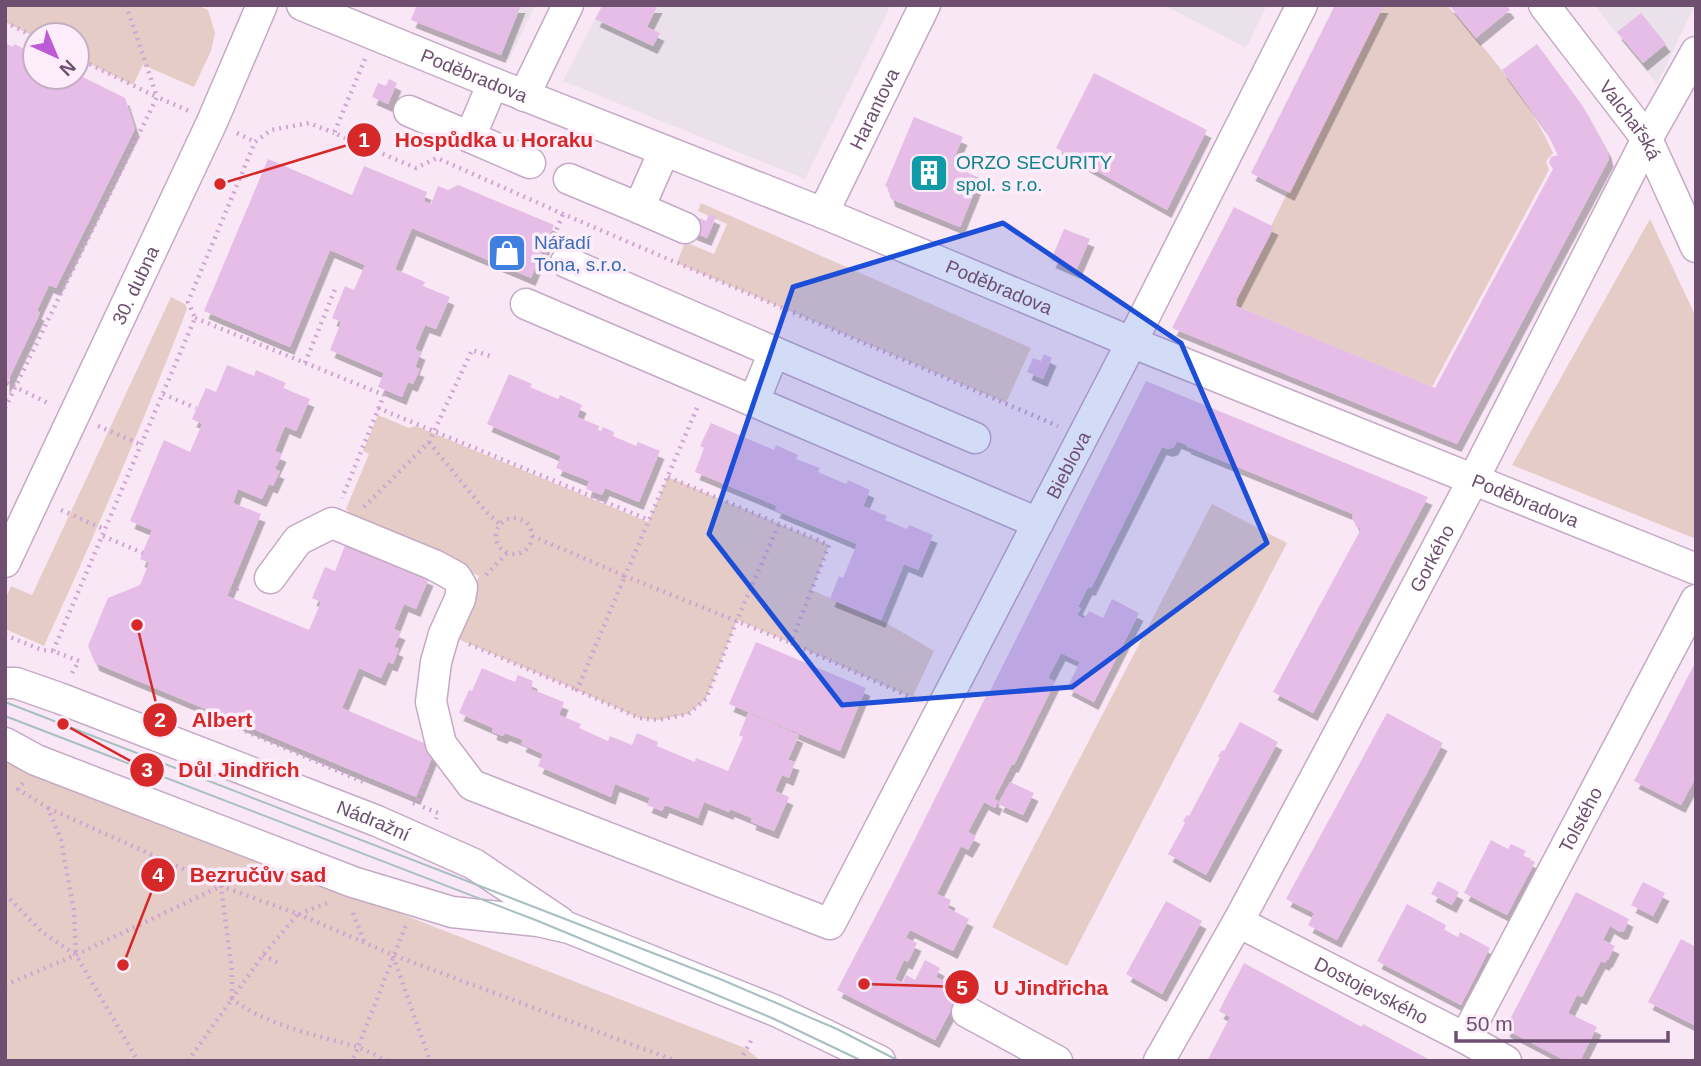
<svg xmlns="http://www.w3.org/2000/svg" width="1701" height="1066" font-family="Helvetica,sans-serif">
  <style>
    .industrial { fill: #ebe1ea }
    .green { fill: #e6ccc7 }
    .building { fill: #e5bde7; filter: url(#shadow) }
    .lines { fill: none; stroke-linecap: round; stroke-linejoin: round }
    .minor-casing { stroke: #c4aac4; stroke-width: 33 }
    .path { stroke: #cfa6d1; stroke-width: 4.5; stroke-dasharray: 2 5; stroke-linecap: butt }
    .minor { stroke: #fff; stroke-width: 30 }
    .tram { stroke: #a7bfc2; stroke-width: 2 }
    .marked { fill: #1d4ed8; fill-opacity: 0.2; stroke: #1d4ed8; stroke-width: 5; stroke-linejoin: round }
    .labels { text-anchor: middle; stroke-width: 7; stroke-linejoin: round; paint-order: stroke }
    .street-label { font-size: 19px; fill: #6e4f70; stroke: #fdedfa }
    .culture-label { font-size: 19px; fill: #0d838f; stroke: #fdedfa; text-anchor: start }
    .shop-label { font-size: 19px; fill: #366cbe; stroke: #fdedfa; text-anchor: start }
    .leader { fill: none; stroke: #d62828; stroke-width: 2.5 }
    .callout-dot { fill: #d62828; stroke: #fdedfa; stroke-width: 2.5 }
    .mark-label { font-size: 21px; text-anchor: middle; font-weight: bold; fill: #fff }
    .callout-label { font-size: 21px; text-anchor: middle; font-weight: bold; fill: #d62828; stroke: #fdedfa; stroke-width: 7; stroke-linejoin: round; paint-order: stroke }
  </style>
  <defs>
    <filter id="shadow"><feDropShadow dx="4.5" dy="8" stdDeviation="0" flood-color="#0004"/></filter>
  </defs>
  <rect width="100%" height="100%" fill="#fae7f6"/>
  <path class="industrial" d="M417 5H535L509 60 501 55 411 20Z
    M602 5H891L805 179 563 81Z
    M1164 5H1267L1246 48Z
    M1594 5H1695L1657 84Z"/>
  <path class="green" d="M5 5H197L208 10 215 33 211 51 194 87 143 65 133 85 77 58V35H35V37L5 22Z
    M1380 5H1447C1486 50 1529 98 1553 153L1546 161 1549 170 1432 387 1236 306 1235 299Z
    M701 203 1031 348 1006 403 677 263 685 242 714 254 727 224 698 211Z
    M1650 219 1696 317V539L1512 465Z
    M171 297 185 304 187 309C143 423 95 535 44 646L5 629V599L11 586 32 595Z
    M378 415 409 428 416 426 648 522 668 477 829 545 812 590 890 625 934 651 912 698 791 643 737 620 706 699 688 714 658 720 639 718 577 690 453 637 479 576 366 527 346 509 369 454 363 451Z
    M1212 504 1287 543 1067 966 992 927Z
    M5 755 286 869 745 1048 761 1061H5Z"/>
  <path class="building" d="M417 5H521L501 55 411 20Z
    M603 5H658L647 27 660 33 653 46 595 19Z
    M1335 5H1384L1290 193 1251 173Z
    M1449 5H1506L1510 10 1476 38Z
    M1641 13 1666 44 1643 63 1617 32Z
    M5 43 13 47 14 44 35 54V77H77V74L125 98 135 129 56 288 49 285 37 311 40 313 5 387Z
    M1537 44 1582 105 1607 150 1609 159 1457 444 1172 328 1234 207 1274 227 1237 299 1236 306 1435 388 1553 169 1549 163 1551 157 1558 155 1545 129 1502 70Z
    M1094 73 1207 130 1167 210 1056 148Z
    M389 79 397 83 388 104 372 97 378 83 386 86Z
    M914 117 963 137 952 163 954 167 980 178 960 227 891 199 887 187 885 186Z
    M268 159 352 195 364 166 427 192 424 201 431 204 438 186 448 190 458 185 554 225 531 278 412 228 395 269 425 282 423 286 450 297 436 329 425 325 415 349 421 352 415 367 420 369 413 384 408 382 402 397 378 387 384 373 330 350 341 322 332 318 345 286 354 290 365 265 330 250 290 347 204 311Z
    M709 214 716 217 707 238 692 232 697 217 706 221Z
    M1064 229 1090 239 1076 271 1051 260Z
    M1044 354 1052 358 1043 379 1027 372 1033 358 1041 361Z
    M227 365 254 376 256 370 286 383 283 388 310 399 296 431 285 426 275 451 282 454 275 469 280 471 273 486 269 484 262 499 238 489 233 503 261 514 227 596 309 630 321 602 312 598 325 567 335 571 346 543 429 578 416 609 404 604 394 629 401 632 394 647 399 649 393 664 388 662 381 678 359 668 342 708 436 748 416 797 95 663 88 646 108 598 140 585 149 563 140 559 152 530 130 521 164 440 190 452 202 424 192 419 206 388 216 392Z
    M509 374 532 384 530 387 558 399 560 395 582 405 577 417 599 426 598 430 601 431 603 427 614 432 613 436 636 446 638 442 660 451 639 502 605 488 602 495 586 489 589 481 556 468 561 456 487 424Z
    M1146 381 1428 497 1313 713 1273 692 1361 529 1356 526 1352 517 1353 514 1186 446 1187 445 1177 441 1174 447 1168 449 1162 447 1091 588 1088 587 1078 607 1081 608 1077 615 1084 619 1089 611 1103 618 1112 599 1139 613 1094 702 1067 688 1080 662 1061 653 1048 678 1055 682 1014 765 1012 764 994 799 998 801 995 808 984 802 968 832 976 836 968 850 961 846 937 894 951 900 948 908 969 919 953 951 910 930 906 938 917 943 908 962 904 960 895 979 903 983 906 975 915 980 925 960 940 968 936 977 949 984 946 989 959 995 935 1040 837 990 894 881 988 692 989 693Z
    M711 423 774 450 776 445 798 455 796 459 820 468 818 472 846 484 848 480 870 490 863 506 887 516 885 520 907 529 909 525 933 535 918 570 904 564 881 620 830 599 839 576 843 578 857 544 775 510 777 506 695 472 704 448 700 446Z
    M756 642 866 688 840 751 729 704Z
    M1696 661V777L1681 805 1634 781Z
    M482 668 515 682 518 675 533 681 531 689 564 702 559 715 581 724 579 728 608 741 610 736 632 745 637 733 658 742 657 746 695 762 696 758 728 771 743 737 739 735 748 713 799 735 788 760 795 762 789 778 782 775 775 791 789 797 774 831 751 822 752 818 730 809 729 812 704 802 698 818 665 805 662 811 647 805 650 798 615 784 611 797 538 766 543 754 521 744 523 740 505 733 503 736 492 732 493 728 459 713 469 690 472 691Z
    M1387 713 1443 743 1337 940 1308 925 1314 913 1286 899Z
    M1240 722 1278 742 1206 875 1168 854 1185 823 1183 821 1187 815 1189 816 1220 758 1218 756 1222 750 1224 751Z
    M1010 782 1034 793 1023 815 998 804Z
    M1491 840 1508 849 1511 844 1526 851 1523 856 1535 862 1507 915 1464 893Z
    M1438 881 1459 892 1452 905 1431 894Z
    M1643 882 1665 893 1653 916 1631 905Z
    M1576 892 1629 919 1624 931 1620 932 1610 926 1603 940 1615 946 1608 960 1607 959 1605 963 1601 961 1582 997 1577 995 1568 1013 1597 1027 1580 1061H1566L1505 1029Z
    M1166 901 1202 921 1162 994 1126 974Z
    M1407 904 1446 925 1444 930 1458 937 1460 932 1490 948 1461 1005 1377 961Z
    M1681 939 1696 947V1026L1648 1002Z
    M1244 963 1362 1027 1363 1024 1432 1061H1207L1230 1017 1219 1011Z"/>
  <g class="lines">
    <g class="minor-casing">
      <g id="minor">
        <path id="s1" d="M302 5 493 83 823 213 1131 342 1696 569"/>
        <path id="s2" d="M1544 5 1647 139 1696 247"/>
        <path d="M493 83 470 137 530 163"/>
        <path d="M524 96 568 5"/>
        <path d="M409 111 470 137"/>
        <path d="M664 151 639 208 685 228"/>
        <path d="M569 179 639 208"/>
        <path id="s3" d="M823 213 925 5"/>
        <path d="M566 262 774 352 754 401"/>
        <path d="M526 304 1038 523"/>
        <path d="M774 352 975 438"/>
        <path id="s4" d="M5 562 212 122 262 5"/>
        <path id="s5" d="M270 578 298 540 332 523 434 565 456 577 462 587 460 599 444 634 436 662 431 702 441 744 472 785 830 924 1123 359 1302 5"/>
        <path id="s6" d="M5 683H16L59 698 377 821 474 864 560 922"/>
        <path d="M5 743 36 760 353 882 452 912 538 921 569 928 776 1011 880 1061"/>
        <path id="s7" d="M1238 922 1465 1038 1506 1061"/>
        <path d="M967 1012 1057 1061"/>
        <path id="s8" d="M1465 1038 1696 600"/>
        <path id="s9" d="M1159 1061 1238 922 1329 752 1473 480 1647 139 1696 52"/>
      </g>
    </g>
    <path class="path" d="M126 5 157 97
      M5 22 35 37
      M77 58 157 97
      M365 59 334 133 416 168 437 158 563 214 1058 426
      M237 133 255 142
      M554 236 563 214
      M195 318 384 395 342 498
      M305 363 336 287
      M7 383 50 404
      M163 394 196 408
      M5 408 157 97 189 111
      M378 408 649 520
      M697 408 625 576 791 643
      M98 426 142 445
      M429 442 486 512 500 524
      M668 477 829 545 791 643 915 699
      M364 507 429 442 472 350 490 356
      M61 510 106 530
      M496 536a18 18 0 1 1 36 0a18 18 0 1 1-36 0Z
      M103 536 143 553
      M532 536 625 576 577 690 639 718 658 720 688 714 706 699 737 620 779 524
      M486 575 507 553
      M230 591 243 587
      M5 635 42 650 53 651
      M469 644 577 690
      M72 673 79 661 53 651 195 318 188 302 255 142 271 130 309 123 334 133
      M211 726 215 718 366 783
      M23 783 18 789 48 808 61 840 74 911 76 955
      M413 803 416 804 429 772
      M423 807 438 813 436 819
      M48 808 221 886 298 914 263 955 232 999C268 1026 316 1035 358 1047L352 1061
      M5 894 42 932 76 955 138 1061
      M353 913 364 941
      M298 914 393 955 676 1061
      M299 914 327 903
      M263 955 278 963
      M393 956 430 1061
      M5 985 76 955 221 886 247 871
      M188 1061 232 999V971L221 886
      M388 1061 358 1047 406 925
      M740 1061 753 1037"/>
    <use href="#minor" class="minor"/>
    <path class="tram" d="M5 702 720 979 837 1029 899 1061
      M5 716 538 921 772 1018 862 1061"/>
  </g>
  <path class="marked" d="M1003 223 1181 343 1267 543 1072 687 842 705 709 534 793 287Z"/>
  <defs>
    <g id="building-square" transform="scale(2.0125)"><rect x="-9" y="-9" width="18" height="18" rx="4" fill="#0f9aa8" stroke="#fdedfa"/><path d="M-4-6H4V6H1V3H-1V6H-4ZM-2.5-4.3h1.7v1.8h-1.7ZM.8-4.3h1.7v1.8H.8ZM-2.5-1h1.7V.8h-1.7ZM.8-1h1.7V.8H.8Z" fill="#fff"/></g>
    <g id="shop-square" transform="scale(2.0125)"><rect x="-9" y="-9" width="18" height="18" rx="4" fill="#3f7fe0" stroke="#fdedfa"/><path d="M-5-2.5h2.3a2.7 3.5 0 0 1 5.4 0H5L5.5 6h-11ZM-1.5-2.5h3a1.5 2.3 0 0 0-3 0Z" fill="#fff"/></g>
  </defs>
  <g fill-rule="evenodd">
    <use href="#building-square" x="929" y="173"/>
    <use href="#shop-square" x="507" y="253"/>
  </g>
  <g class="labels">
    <g class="street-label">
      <text dy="7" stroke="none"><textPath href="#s1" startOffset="186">Poděbradova</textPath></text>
      <text dy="7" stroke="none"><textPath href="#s3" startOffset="116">Harantova</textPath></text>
      <text dy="7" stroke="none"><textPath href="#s2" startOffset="144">Valchařská</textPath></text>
      <text dy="7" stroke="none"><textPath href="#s4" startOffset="306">30. dubna</textPath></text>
      <text dy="7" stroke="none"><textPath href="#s1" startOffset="752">Poděbradova</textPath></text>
      <text dy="7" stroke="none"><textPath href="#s5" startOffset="1348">Bieblova</textPath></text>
      <text dy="7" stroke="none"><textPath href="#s1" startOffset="1320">Poděbradova</textPath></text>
      <text dy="7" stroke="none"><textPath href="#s9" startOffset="572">Gorkého</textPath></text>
      <text dy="7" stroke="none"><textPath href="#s8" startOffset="247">Tolstého</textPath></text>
      <text dy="7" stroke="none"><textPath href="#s6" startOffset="394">Nádražní</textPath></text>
      <text dy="7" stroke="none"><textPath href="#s7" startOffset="150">Dostojevského</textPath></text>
    </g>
    <g class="culture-label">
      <text x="956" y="169">ORZO SECURITY<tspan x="956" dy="22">spol. s r.o.</tspan></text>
    </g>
    <g class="shop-label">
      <text x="534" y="249">Nářadí<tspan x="534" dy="22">Tona, s.r.o.</tspan></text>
    </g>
  </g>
  <path class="leader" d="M220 184L364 140M137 625L160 720M63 724L147 770M123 965L158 875M864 984L962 987"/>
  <g class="callout-dot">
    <circle cx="220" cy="184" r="7"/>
    <circle cx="137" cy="625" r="7"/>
    <circle cx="63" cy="724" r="7"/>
    <circle cx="123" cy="965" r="7"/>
    <circle cx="864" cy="984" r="7"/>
    <circle cx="364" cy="140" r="18"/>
    <circle cx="160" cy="720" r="18"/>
    <circle cx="147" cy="770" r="18"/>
    <circle cx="158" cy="875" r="18"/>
    <circle cx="962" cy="987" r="18"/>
  </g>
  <g class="mark-label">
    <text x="364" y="147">1</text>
    <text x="160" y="727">2</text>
    <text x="147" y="777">3</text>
    <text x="158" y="882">4</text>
    <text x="962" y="995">5</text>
  </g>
  <g class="callout-label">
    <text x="494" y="147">Hospůdka u Horaku</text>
    <text x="222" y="727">Albert</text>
    <text x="239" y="777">Důl Jindřich</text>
    <text x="258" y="882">Bezručův sad</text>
    <text x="1051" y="995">U Jindřicha</text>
  </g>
  <rect width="1701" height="1066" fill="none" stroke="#6e4f70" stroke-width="14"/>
  <g transform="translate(56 56) rotate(136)"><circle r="33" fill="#fdedfa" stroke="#c4aec3" stroke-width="2"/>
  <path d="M0-5L12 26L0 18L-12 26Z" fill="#bb5bd5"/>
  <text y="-10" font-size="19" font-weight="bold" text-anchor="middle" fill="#6e4f70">N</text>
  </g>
  <path d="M1456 1031v10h212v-10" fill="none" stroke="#6e4f70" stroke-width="3.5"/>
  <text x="1466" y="1031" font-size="21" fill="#6e4f70" stroke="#fdedfa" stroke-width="5" paint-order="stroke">50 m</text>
</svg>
